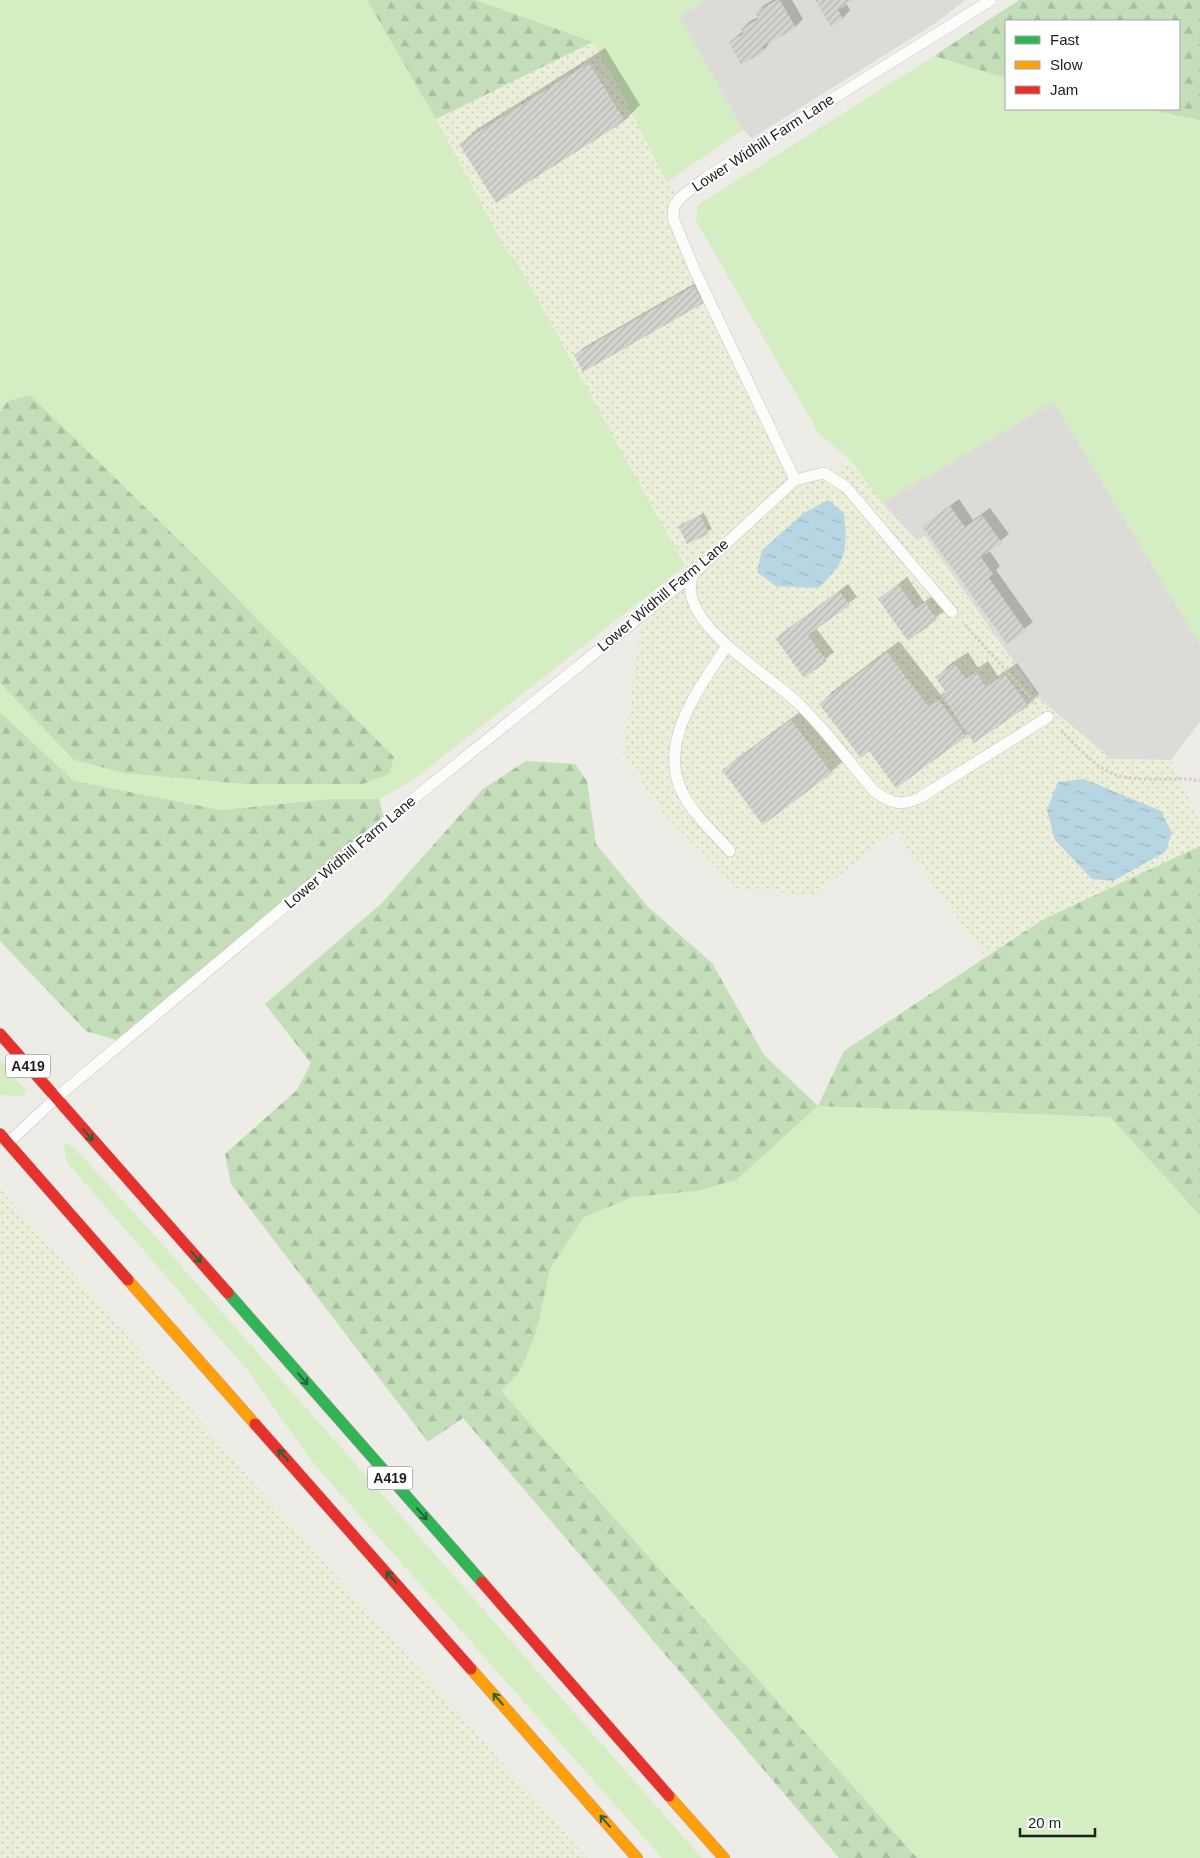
<svg xmlns="http://www.w3.org/2000/svg" width="1200" height="1858" font-family="Helvetica,sans-serif">
  <style>
    .residential { fill: #dcdbd8 }
    .farmland { fill: url(#farmland-dots) }
    .grass { fill: #d5edc2 }
    .forest { fill: url(#forest-firs) }
    .water { fill: url(#water-ripples) }
    .shadow { fill: #0003 }
    .building { fill: url(#building-hatch) }
    .lines { fill: none; stroke-linecap: round; stroke-linejoin: round }
    .lane-casing { stroke: #c5c5c2; stroke-width: 12 }
    .fast-casing { stroke: #c49ca2; stroke-width: 12 }
    .slow-casing { stroke: #c49ca2; stroke-width: 12 }
    .jam-casing { stroke: #c49ca2; stroke-width: 12 }
    .path { stroke: #d7cac5; stroke-width: 3; stroke-dasharray: 2.5 2.5; stroke-linecap: butt }
    .lane { stroke: #fcfcfb; stroke-width: 11 }
    .fast { stroke: #30b455; stroke-width: 11 }
    .slow { stroke: #ff9f0a; stroke-width: 11 }
    .jam { stroke: #e5322d; stroke-width: 11 }
    .oneway { stroke: #266237 }
    .labels { text-anchor: middle; stroke-width: 4; stroke-linejoin: round; paint-order: stroke }
    .shield { fill: #fff; stroke: #626262; stroke-width: 1 }
    .shield-label { font-size: 14px; font-weight: bold; fill: #1e1e1e }
    .street-label { font-size: 15px; fill: #1e1e1e; stroke: #fff }
  </style>
  <defs>
    <pattern id="farmland-dots" width="8" height="8" patternUnits="userSpaceOnUse" patternTransform="scale(1.25)"><rect width="8" height="8" fill="#ebeed8"/><path d="M2 2h.1M6 6h.1" fill="none" stroke="#c9ccb9" stroke-width="1.8" stroke-linecap="round"/></pattern>
    <pattern id="forest-firs" width="22" height="20" patternUnits="userSpaceOnUse" patternTransform="scale(1.25)"><rect width="22" height="20" fill="#c3deb9"/><path d="M5 1l3.5 6h-7zM16 11l3.5 6h-7z" fill="#a7be9f"/></pattern>
    <pattern id="water-ripples" width="26" height="14" patternUnits="userSpaceOnUse" patternTransform="scale(1.25)"><rect width="26" height="14" fill="#b7d5e2"/><path d="M2 4q2-2 4 0t4 0M15 11q2-2 4 0t4 0" fill="none" stroke="#9db6c1"/></pattern>
    <pattern id="building-hatch" width="6" height="6" patternUnits="userSpaceOnUse" patternTransform="scale(1.25)"><rect width="6" height="6" fill="#d5d3cf"/><path d="M-1 1l2-2M0 6l6-6M5 7l2-2" fill="none" stroke="#b6b5b1"/></pattern>
  </defs>
  <rect width="100%" height="100%" fill="#edece6"/>
  <path class="residential" d="M706 0H966L931 26 752 138 743 130 679 16Z
    M1054 402 1200 644V722L1171 760 1111 759 1041 700 925 536 918 541 882 503Z"/>
  <path class="farmland" d="M593 42 621 91 667 182 681 197 673 218 795 480 692 575 676 552 515 259 508 254 436 119Z
    M853 463 882 503 917 541 924 536 1041 700 1111 759 1171 760 1200 822V846L1042 920 985 957 895 831 814 896 737 888 660 810 623 752 640 630 788 492Z
    M0 1188 251 1480 587 1858H0Z"/>
  <path class="grass" d="M0 0H706L679 16 743 130 667 182 621 91 593 42 436 119 508 254 515 259 685 566 413 780 379 799H330L221 810 74 781 0 712V683L74 760 124 773 245 784H363L8 401 0 412Z
    M934 56 1006 78V109H1146L1200 120V644L1054 402 882 503 853 463 818 432 696 221 698 205Z
    M0 1061 26 1090 23 1096 0 1095Z
    M818 1106 1110 1117 1200 1215V1858H917L501 1391 519 1373 536 1333 550 1269 582 1218 632 1197 697 1191 735 1180Z
    M64 1143H68L77 1151 139 1218 702 1858H662L314 1464 248 1371 66 1161Z"/>
  <path class="forest" d="M367 0H475L593 42 436 119Z
    M1019 0H1200V120L1146 109H1179V21H1006V78L934 56Z
    M30 395 189 550 394 757 389 774 363 784H245L124 773 74 760 0 683V412L8 401Z
    M0 712 74 781 221 810 330 799H379L385 822 123 1042 86 1031 0 941Z
    M526 761 575 764 587 781 596 844 648 907 712 963 764 1055 818 1106 844 1051 1042 920 1200 846V1215L1110 1117 818 1106 736 1180 697 1191 632 1197 583 1218 550 1269 536 1333 519 1373 501 1391 917 1858H839L463 1418 428 1442 231 1184 225 1154 297 1090 311 1063 265 1004 381 904 483 789Z"/>
  <path class="water" d="M828 500 844 513C848 551 847 561 818 588L776 586 757 572 762 550 804 513Z
    M1084 779 1161 811 1172 833 1165 852 1113 881 1092 879 1055 840 1047 810 1058 782Z"/>
  <path class="shadow" d="M773 0H792L803 19 795 27 771 41 764 50 730 42 743 31 742 29 750 21 759 17 756 13 764 5Z
    M816 0H851L846 3 850 10 843 18Z
    M605 48 640 105 625 120 497 201 461 144 477 129Z
    M702 279 711 294 703 302 575 356 583 348Z
    M959 499 973 520 990 508 1009 534 989 550 1000 566 996 570 1033 622 1007 642 923 526Z
    M704 513 712 529 688 543 679 526Z
    M907 577 924 602 934 595 944 611 908 639 879 599Z
    M848 584 857 597 816 628 834 652 804 676 777 638Z
    M899 641 941 695 947 691 937 677 949 665 968 652 978 668 988 661 998 676 1017 663 1039 694 1027 706 965 736 869 749 820 704 832 692Z
    M804 709 843 761 831 772 724 770 736 759Z"/>
  <path class="building" d="M777 0H780L796 28 762 47 765 51 741 65 729 42 743 34 741 29 758 19 755 12Z
    M815 0H854L838 10 843 19 831 27Z
    M589 63 625 121 496 203 459 144Z
    M694 286 704 303 583 372 574 355Z
    M950 506 965 527 982 515 1002 543 981 557 993 574 989 578 1026 631 1007 644 922 526Z
    M700 515 709 534 687 544 678 526Z
    M898 584 916 609 925 602 937 620 908 641 878 599Z
    M839 591 850 605 808 635 827 661 804 678 775 638Z
    M887 652 928 706 939 700 966 737 896 788 869 751 861 758 819 704Z
    M955 664 966 679 976 672 986 687 1005 674 1028 706 974 743 942 696 946 693 935 677Z
    M791 720 832 773 763 825 722 770Z"/>
  <g class="lines">
    <g class="lane-casing">
      <path id="lane" d="M795 480 695 271 673 218 674 206 681 197 707 177 991 0
        M795 480 824 473 846 487 952 612
        M692 575C691 581 689 588 691 594 700 638 772 676 802 707 828 733 850 763 874 791 890 803 902 807 921 797L1048 717
        M727 645C701 687 657 740 682 792 693 814 714 833 730 851
        M8 1143 56 1098 412 800 692 575 795 480"/>
    </g>
    <g class="fast-casing">
      <path id="fast" d="M228 1293 482 1582"/>
    </g>
    <g class="slow-casing">
      <path id="slow" d="M128 1280 255 1424
        M471 1669 637 1858
        M669 1796 724 1858"/>
    </g>
    <g class="jam-casing">
      <path id="jam" d="M0 1034 228 1293
        M0 1134 128 1280
        M255 1424 471 1669
        M482 1582 669 1796"/>
    </g>
    <path class="path" d="M965 625 1036 704
      M1061 730C1075 744 1089 761 1107 771 1127 783 1167 778 1190 779L1200 781"/>
    <use href="#lane" class="lane"/>
    <use href="#fast" class="fast"/>
    <use href="#slow" class="slow"/>
    <use href="#jam" class="jam"/>
  </g>
  <defs><path id="oneway-shaft" d="M-6 0H5M1.5-3L5.5 0L1.5 3" fill="none" stroke-width="1.6" stroke-linecap="round" stroke-linejoin="round" transform="scale(1.25)"/></defs>
  <g class="oneway">
    <use href="#oneway-shaft" transform="translate(88 1135) rotate(49)"/>
    <use href="#oneway-shaft" transform="translate(196 1257) rotate(49)"/>
    <use href="#oneway-shaft" transform="translate(303 1379) rotate(49)"/>
    <use href="#oneway-shaft" transform="translate(283 1455) rotate(-131)"/>
    <use href="#oneway-shaft" transform="translate(422 1514) rotate(49)"/>
    <use href="#oneway-shaft" transform="translate(391 1577) rotate(-131)"/>
    <use href="#oneway-shaft" transform="translate(498 1699) rotate(-131)"/>
    <use href="#oneway-shaft" transform="translate(605 1821) rotate(-131)"/>
  </g>
  <g class="labels">
    <g class="shield">
      <rect x="5.5" y="1054.5" width="45" height="23" rx="4"/>
      <rect x="367.5" y="1466.5" width="45" height="23" rx="4"/>
    </g>
    <g class="shield-label">
      <text x="28" y="1071">A419</text>
      <text x="390" y="1483">A419</text>
    </g>
    <g class="street-label">
      <text transform="translate(763 143) rotate(-33)" y="5">Lower Widhill Farm Lane</text>
      <text transform="translate(663 595) rotate(-40)" y="5">Lower Widhill Farm Lane</text>
      <text transform="translate(350 852) rotate(-40)" y="5">Lower Widhill Farm Lane</text>
    </g>
  </g>
  <rect x="1005" y="20" width="175" height="90" fill="#ffffff" stroke="#a5a5a5"/>
  <rect x="1015" y="36" width="25" height="8" fill="#30b455" stroke="#a5a5a5"/>
  <text x="1050" y="45" font-size="15" fill="#1e1e1e">Fast</text>
  <rect x="1015" y="61" width="25" height="8" fill="#ff9f0a" stroke="#a5a5a5"/>
  <text x="1050" y="70" font-size="15" fill="#1e1e1e">Slow</text>
  <rect x="1015" y="86" width="25" height="8" fill="#e5322d" stroke="#a5a5a5"/>
  <text x="1050" y="95" font-size="15" fill="#1e1e1e">Jam</text>
  <path d="M1020 1828v8h75v-8" fill="none" stroke="#1e1e1e" stroke-width="2.5"/>
  <text x="1028" y="1828" font-size="15" fill="#1e1e1e" stroke="#ffffff" stroke-width="4" paint-order="stroke">20 m</text>
</svg>
